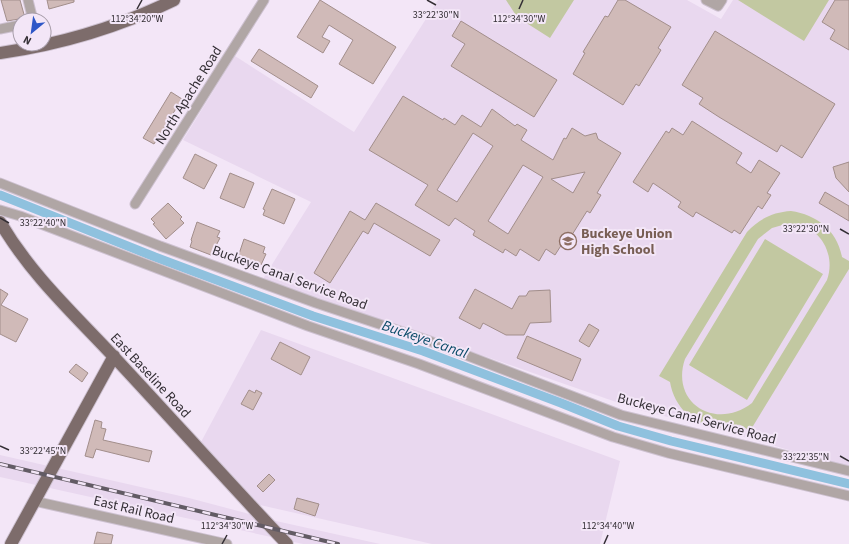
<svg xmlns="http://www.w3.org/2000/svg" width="849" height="544" font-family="'Source Sans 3',sans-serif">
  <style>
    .built { fill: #e9d8ef }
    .green { fill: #c2c8a1; fill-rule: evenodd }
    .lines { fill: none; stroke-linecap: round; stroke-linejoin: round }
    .canal { stroke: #8fc1de; stroke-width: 9 }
    .building { fill: #d0bab8; stroke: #a28e8b; fill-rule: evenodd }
    .minor-casing { stroke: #cdc1d0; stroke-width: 11 }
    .major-casing { stroke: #cdc1d0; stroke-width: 14 }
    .minor { stroke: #b0a6a5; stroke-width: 9 }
    .major { stroke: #7d6c6b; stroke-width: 12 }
    .rail-casing { stroke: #625b64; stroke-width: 4 }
    .rail { stroke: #f3e6f7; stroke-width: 2.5; stroke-dasharray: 8; stroke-linecap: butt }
    .ticks { fill: none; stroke: #342f35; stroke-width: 1.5 }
    .labels { text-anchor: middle; stroke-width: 4; stroke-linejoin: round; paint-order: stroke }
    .street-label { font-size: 14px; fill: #342f35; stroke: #f3e6f7 }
    .education-label { font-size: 14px; font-weight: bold; fill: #785e54; stroke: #f3e6f7; text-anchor: start }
    .water-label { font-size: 15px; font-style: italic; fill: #0a4b68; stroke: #f3e6f7 }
    .ticks-label { font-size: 10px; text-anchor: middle; fill: #342f35; stroke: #f3e6f7; stroke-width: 4; stroke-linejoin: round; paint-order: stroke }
  </style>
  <rect width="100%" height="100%" fill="#f3e6f7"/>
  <path class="built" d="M438 0H687L721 19 733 0H849V467L709 427 639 410 263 279 311 202 183 140 235 56 354 132Z
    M261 330 620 461 600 544H432L260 505 201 442Z
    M0 455 189 498 276 521 380 544H303L0 477Z"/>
  <path class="green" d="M506 0H574L550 38 517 17Z
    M738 0H829L804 41Z
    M791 211C817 215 837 230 842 257L849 261V269L750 431C748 430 742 425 740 425 736 424 725 428 719 428 694 426 674 407 670 382L659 376 747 232C759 219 773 212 791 211ZM786 224C817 221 837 252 827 280L752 403C716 431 670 403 685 359L758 239 772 228Z
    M765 239 823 274 747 400 689 365Z"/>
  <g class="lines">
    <path class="canal" d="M0 195 155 257 313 316 423 351 561 403 618 426 671 441 849 484"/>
  </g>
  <path class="building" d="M1 0H20L25 18 7 21Z
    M47 0H74V2L49 9Z
    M320 0 396 47 373 84 339 64 353 40 329 25 322 37 330 41 323 53 297 37Z
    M618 0H625L671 27 658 48 661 50 639 86 636 84 623 105 573 74 585 53 583 52 605 16 608 17Z
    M835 0H849V50L830 39 835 30 822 22Z
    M461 21 557 80 534 117 451 66 465 44 452 36Z
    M715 31 835 104 802 158 781 145 777 152 719 117 699 104 703 98 682 85Z
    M259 49 318 86 311 98 251 61Z
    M171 92 182 99 154 144 143 138Z
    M403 96 443 120 444 118 455 125 462 115 481 127 492 109 515 126 517 124 527 130 521 140 553 160 564 138 566 139 572 128 585 136 596 133 598 139 621 153 597 193 601 195 590 213 587 211 565 246 562 244 555 255 546 249 539 261 520 249 516 256 505 249 503 253 473 235 475 231 455 218 449 226 415 205 428 185 369 150ZM473 133 493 146 457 202 437 190ZM523 165 543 177 508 234 488 221ZM585 172 573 193 551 179Z
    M692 121 742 153 736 163 751 173 759 160 780 173 767 193 771 195 762 209 758 206 740 234 734 230 732 233 696 212 693 217 678 207 681 202 653 183 648 192 633 182 666 131 669 133 672 128 683 135Z
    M195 154 217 165 204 189 183 178Z
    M849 162V192L836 178 833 167Z
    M230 173 254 183 244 208 220 198Z
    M272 189 295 199 284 224 263 215 265 210 263 209Z
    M825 192 849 206V221L819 203Z
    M168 203 182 217 180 219 184 223 166 239 153 224 155 223 151 219Z
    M376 203 440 240 430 256 374 223 368 234 363 231 330 283 314 273 350 211 365 220Z
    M197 222 220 231 217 237 220 238 211 255 190 247 192 241 191 240Z
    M244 239 265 247 263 253 266 254 261 265 259 264 257 271 236 263Z
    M0 289 8 294 1 305 28 319 16 342 0 334Z
    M475 289 512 309 519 296H526L529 291 550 290 551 322 530 323 524 335H506L483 323 480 329 459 318Z
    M589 324 599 330 589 347 579 341Z
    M527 336 581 359 572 381 517 358Z
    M280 342 310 357 301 375 271 359Z
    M76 364 88 373 82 382 69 372Z
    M249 390 255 393 256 390 262 393 253 410 241 404Z
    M95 420 102 422 101 428 106 429 103 440 152 451 149 462 96 449 93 458 85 456Z
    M269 474 275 480 263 492 257 486Z
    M297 498 319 504 315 516 294 509Z
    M97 532 113 535 111 544H94Z"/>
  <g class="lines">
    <g class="minor-casing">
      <path id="minor" d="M28 0 33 20
        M706 0 718 6 722 0
        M0 29 20 25
        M0 183 160 246 316 303 427 340 621 415 849 471
        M135 204 264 0
        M0 210 20 216 308 326 419 364 613 437 668 453 849 496
        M34 501 227 544"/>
    </g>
    <g class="major-casing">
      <path id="major" d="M0 53C62 44 117 28 174 0
        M0 222C32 276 72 312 115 358 172 419 229 483 287 544
        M11 544 114 356"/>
    </g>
    <use href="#minor" class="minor"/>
    <use href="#major" class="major"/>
    <g class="rail-casing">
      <path id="rail" d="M0 464 338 544"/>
    </g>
    <use href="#rail" class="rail"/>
  </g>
  <path class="ticks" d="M427 0 436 5M137 9 142 0M519 9 523 0M0 218 9 223M840 229 849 234M0 446 9 450M840 456 849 461M222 544 227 535M604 544 608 535"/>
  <defs>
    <g id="school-ring" transform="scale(0.9)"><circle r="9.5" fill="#f3e6f7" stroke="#8d6e63" stroke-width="1.5"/><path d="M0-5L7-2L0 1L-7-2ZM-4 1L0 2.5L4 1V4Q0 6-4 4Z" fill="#8d6e63"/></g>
  </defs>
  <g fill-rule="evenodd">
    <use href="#school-ring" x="568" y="241"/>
  </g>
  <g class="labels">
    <g class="street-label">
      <text transform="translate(188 95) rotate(-58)" y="5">North Apache Road</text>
      <text transform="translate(290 277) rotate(20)" y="5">Buckeye Canal Service Road</text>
      <text transform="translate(151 375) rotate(47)" y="5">East Baseline Road</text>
      <text transform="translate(697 418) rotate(15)" y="5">Buckeye Canal Service Road</text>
      <text transform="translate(134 509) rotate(13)" y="5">East Rail Road</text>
    </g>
    <g class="education-label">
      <text x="581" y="238">Buckeye Union<tspan x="581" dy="16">High School</tspan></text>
    </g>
    <g class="water-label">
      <text transform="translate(425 339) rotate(19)" y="5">Buckeye Canal</text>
    </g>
  </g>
  <g class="ticks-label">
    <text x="436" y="18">33°22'30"N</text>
    <text x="137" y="22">112°34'20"W</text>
    <text x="519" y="22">112°34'30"W</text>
    <text x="43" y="226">33°22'40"N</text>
    <text x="806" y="232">33°22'30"N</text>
    <text x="43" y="454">33°22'45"N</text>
    <text x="806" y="460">33°22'35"N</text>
    <text x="227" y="529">112°34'30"W</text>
    <text x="608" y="529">112°34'40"W</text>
  </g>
  <g transform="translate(32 32) rotate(209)"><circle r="19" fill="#f3e6f7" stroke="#a79da9"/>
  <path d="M0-3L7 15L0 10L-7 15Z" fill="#2f57c7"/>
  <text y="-6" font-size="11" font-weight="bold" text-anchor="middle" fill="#342f35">N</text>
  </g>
</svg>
